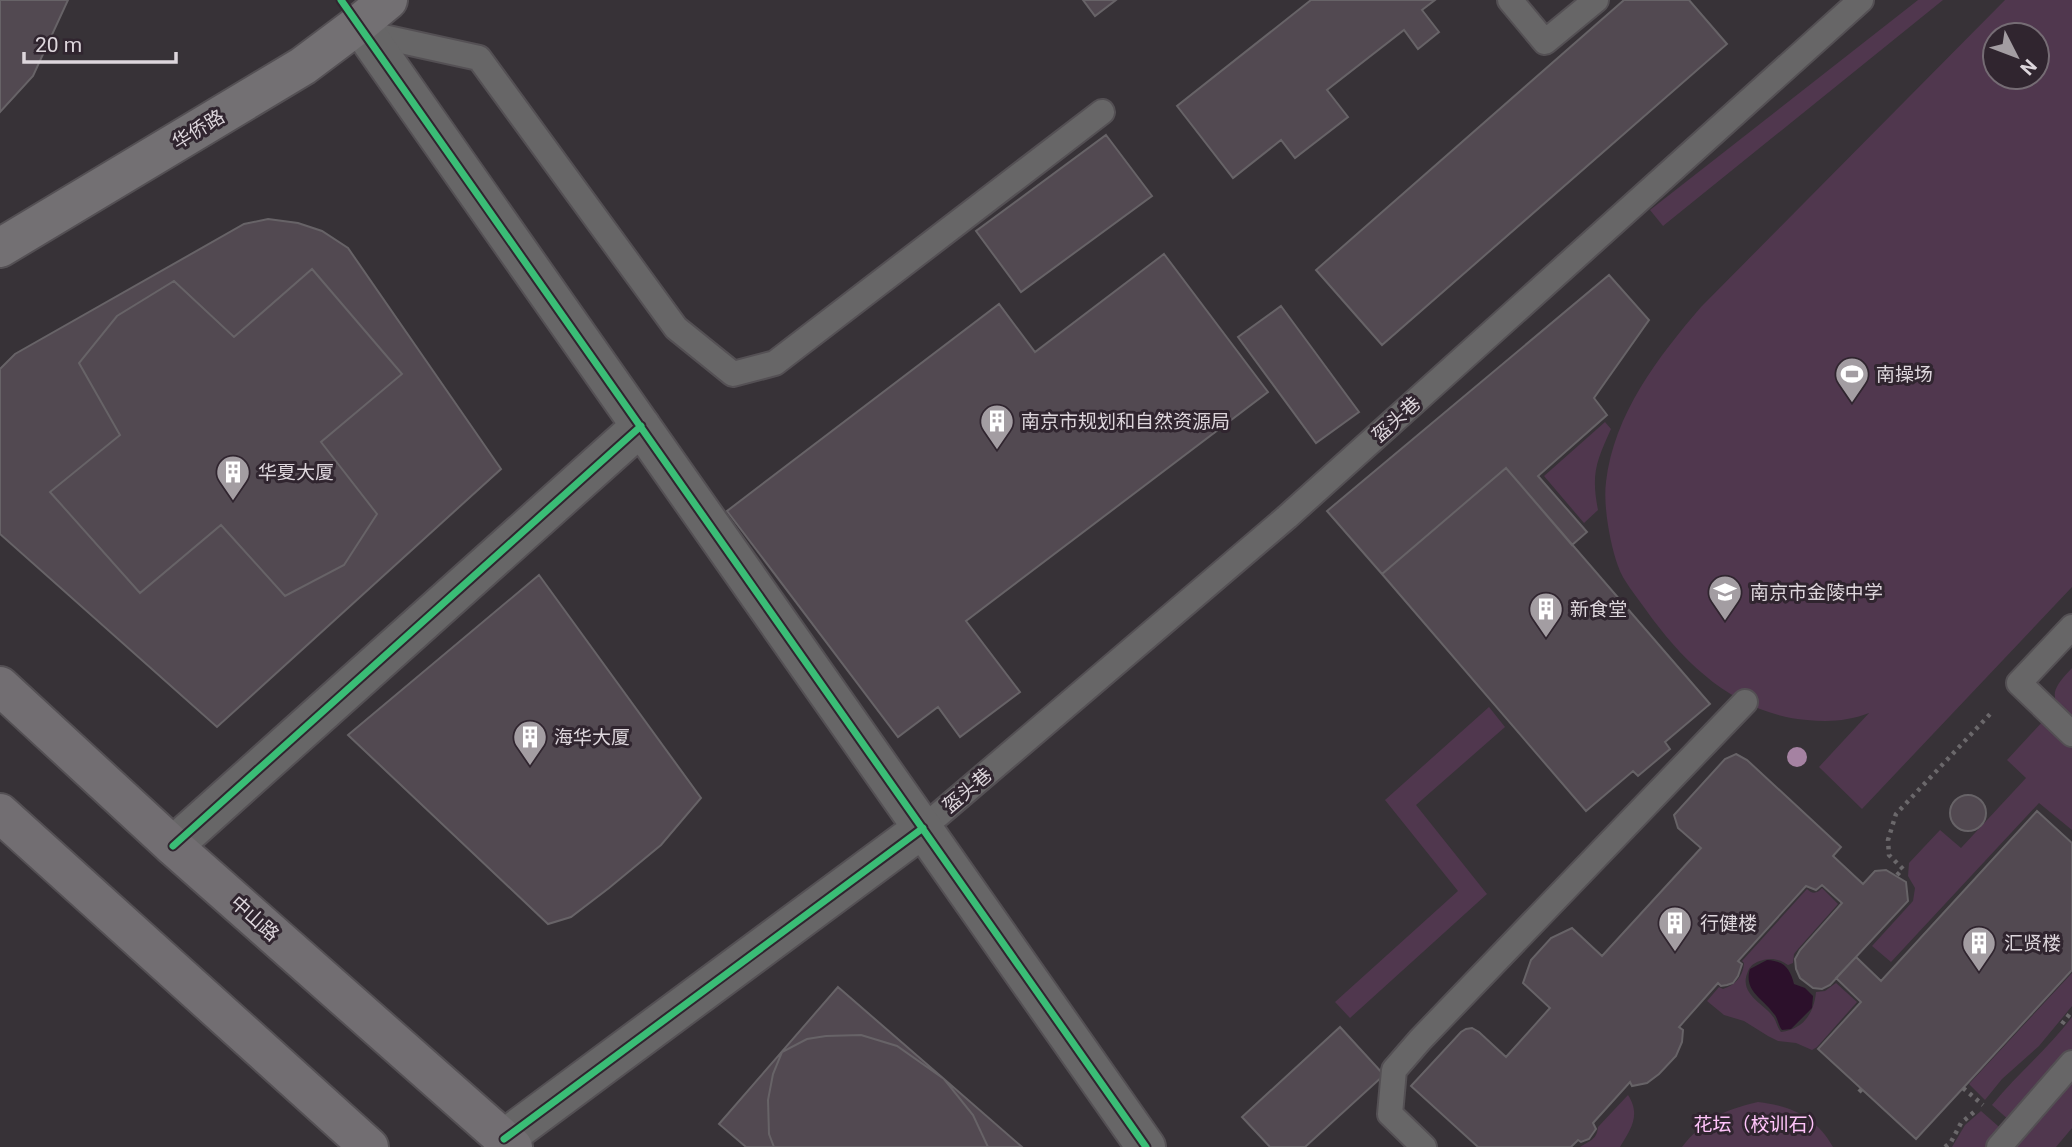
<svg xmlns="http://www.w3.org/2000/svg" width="2072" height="1147" font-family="Roboto,'Noto Sans SC',sans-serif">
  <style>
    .green { fill: #50374e; fill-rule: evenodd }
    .water { fill: #2c102b }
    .building { fill: #524951; stroke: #676367; stroke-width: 2 }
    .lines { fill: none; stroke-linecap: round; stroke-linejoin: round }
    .lane-casing { stroke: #545054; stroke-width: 28 }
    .street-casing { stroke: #545054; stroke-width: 42 }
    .secondary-casing { stroke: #545054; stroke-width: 42 }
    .primary-casing { stroke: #545054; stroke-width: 42 }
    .path { stroke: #6b686b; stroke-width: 4.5; stroke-dasharray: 3.5 5; stroke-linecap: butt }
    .lane { stroke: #676667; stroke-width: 24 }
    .street { stroke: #676667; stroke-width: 38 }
    .secondary { stroke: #737073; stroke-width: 38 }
    .primary { stroke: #726e72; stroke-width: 38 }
    .cycleway-casing { stroke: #30252f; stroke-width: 11 }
    .cycleway { stroke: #3abd76; stroke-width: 7 }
    .tree { fill: #a582a2 }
    .labels { text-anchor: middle; stroke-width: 6; stroke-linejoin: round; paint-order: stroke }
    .street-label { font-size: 19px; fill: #ddd6dc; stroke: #30252f }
    .poi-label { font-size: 19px; fill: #ddd6dc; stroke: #30252f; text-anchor: start }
    .park-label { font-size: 19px; fill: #ffc4fa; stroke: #30252f }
  </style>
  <rect width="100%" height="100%" fill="#373237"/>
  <path class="green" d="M1918 0H1943L1663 226 1650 210Z
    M2005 0H2072V587L1862 809 1819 767 1869 713C1848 721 1830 722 1807 720 1737 714 1685 665 1646 610 1637 597 1623 581 1618 566 1610 544 1603 505 1606 482 1614 414 1658 357 1701 307ZM1995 35H2037V77H1995Z
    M1605 422 1611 429C1596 462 1591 474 1598 510L1584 523 1544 476Z
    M2072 668V720C2048 698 2050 691 2072 668Z
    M1489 707 1505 727 1416 805 1487 894 1350 1018 1335 1002 1458 891 1385 800Z
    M2043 721 2072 748V830L2039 803 1891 962 1872 946 1913 901 1915 888 1908 876 1909 863 1940 830 1961 848 2026 778 2007 760Z
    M1822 888 1838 904 1798 949 1794 954 1793 963 1788 965C1778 958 1769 957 1757 962 1751 965 1749 968 1747 974 1739 995 1768 1006 1774 1018 1777 1023 1777 1027 1781 1032 1803 1029 1814 1014 1816 992L1825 991 1836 983 1857 1002 1817 1047 1812 1050 1796 1043 1778 1041 1768 1036 1744 1021 1724 1015 1707 1001 1719 987 1723 989C1735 985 1743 977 1744 963L1742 961 1807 889C1812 894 1817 894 1822 888Z
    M2072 973V1006L2039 1046 2002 1079 1985 1100 1969 1084Z
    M2072 1017V1053L2010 1121 1992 1105C2017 1074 2048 1049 2072 1017Z
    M2072 1076V1128L2056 1147H2010Z
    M1628 1095C1641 1115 1631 1129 1620 1147H1580C1589 1141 1597 1140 1598 1127Z
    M1758 1102C1792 1106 1816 1117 1833 1147H1682C1704 1119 1724 1110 1758 1102Z
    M1981 1111 2006 1133 1994 1147H1952L1965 1125Z"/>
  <path class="water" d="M1767 960C1784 961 1790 968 1794 984L1805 988 1813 996 1812 1008 1791 1029 1782 1030C1778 1025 1778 1018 1774 1014 1764 999 1743 991 1750 969Z"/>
  <path class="building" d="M0 0H68L33 76 0 112Z
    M1083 0H1116L1095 16Z
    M1311 0H1435L1422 10 1439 32 1418 49 1404 30 1327 90 1348 117 1295 158 1281 140 1233 178 1177 106Z
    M1624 0H1689L1727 44 1382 345 1316 270Z
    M1106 135 1152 196 1021 292 976 231Z
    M268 219 298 223 322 231 348 248 501 469 217 727 0 534V369L15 354 244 224Z
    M1164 254 1268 392 966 621 1020 692 960 737 938 707 898 737 727 511 999 304 1035 352Z
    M312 269 402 374 321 442 377 514 344 565 285 596 221 525 140 593 50 492 120 435 79 363 117 316 174 281 234 337Z
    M1609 275 1649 320 1594 398 1607 415 1538 476 1587 532 1572 545 1506 468 1382 574 1327 511Z
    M1281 306 1359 412 1316 443 1238 337Z
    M1506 468 1710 704 1665 742 1670 749 1638 776 1633 771 1586 811 1382 574Z
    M539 575 701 798 661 845 609 888 571 917 548 924 348 735Z
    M1736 754 1747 760 1841 847 1833 856 1863 884 1875 871 1886 870 1906 882 1908 901 1830 985 1822 989 1813 988 1800 978 1796 969 1795 959 1800 950 1842 903 1822 885 1816 890 1806 886 1738 961 1742 964 1738 976 1733 983 1727 985 1721 986 1718 983 1679 1027 1683 1030 1682 1042 1676 1056 1659 1074 1647 1083 1632 1086 1630 1082 1593 1123 1596 1129 1589 1139 1581 1142 1578 1140 1571 1147H1478L1411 1086 1461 1032 1466 1029 1472 1028 1479 1032 1506 1057 1550 1008 1523 983 1531 960 1551 938 1572 928 1602 956 1701 848 1678 828 1674 815 1725 759Z
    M1950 813a18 18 0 1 1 36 0a18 18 0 1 1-36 0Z
    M2037 811 2072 843V970L1916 1139 1818 1049 1861 1002 1836 978 1856 957 1881 981Z
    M838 987 944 1079 1022 1147H746L719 1124Z
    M1340 1027 1384 1075 1305 1147H1270L1242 1117Z
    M861 1035 897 1046 944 1079 973 1115 988 1147H774L769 1134 768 1100 773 1074 782 1052 807 1039 826 1036Z"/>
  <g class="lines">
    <g class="lane-casing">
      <path id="lane" d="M1510 0 1545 42 1596 0
        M365 33 479 58 676 328 733 374 775 363 1102 112
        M2072 627 2019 683 2072 734
        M923 828 1287 517 1861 0
        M1424 1147 1390 1114 1394 1070 1420 1040 1745 702
        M1999 1147 2072 1063"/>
    </g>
    <g class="street-casing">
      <path id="street" d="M359 24 1146 1147
        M173 846 641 426
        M504 1139 923 828"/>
    </g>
    <g class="secondary-casing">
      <path id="secondary" d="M0 248 303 66 359 24 388 0"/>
    </g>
    <g class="primary-casing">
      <path id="primary" d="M0 686 173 846 513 1147
        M0 813 369 1147"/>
    </g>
    <path class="path" d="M1897 875 1903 869 1889 855 1888 840 1896 814 1992 712
      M2062 1024 2072 1011
      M1963 1088 1983 1105
      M1859 1092 1862 1089
      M1945 1147 1951 1142 1961 1123 1974 1112"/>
    <use href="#lane" class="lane"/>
    <use href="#street" class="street"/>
    <use href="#secondary" class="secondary"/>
    <use href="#primary" class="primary"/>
    <g class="cycleway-casing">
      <path id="cycleway" d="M341 0 1146 1147
        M173 846 641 426
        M504 1139 923 828"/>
    </g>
    <use href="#cycleway" class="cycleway"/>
  </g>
  <circle class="tree" cx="1797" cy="757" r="10"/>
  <defs>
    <g id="stadium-pin" transform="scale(1.75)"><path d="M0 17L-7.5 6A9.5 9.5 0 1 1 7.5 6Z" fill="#a39da2" stroke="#30252f"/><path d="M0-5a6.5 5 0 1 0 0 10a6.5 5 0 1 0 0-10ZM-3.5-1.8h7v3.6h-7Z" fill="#fff"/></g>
    <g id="building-pin" transform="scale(1.75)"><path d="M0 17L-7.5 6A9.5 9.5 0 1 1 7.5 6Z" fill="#a39da2" stroke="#30252f"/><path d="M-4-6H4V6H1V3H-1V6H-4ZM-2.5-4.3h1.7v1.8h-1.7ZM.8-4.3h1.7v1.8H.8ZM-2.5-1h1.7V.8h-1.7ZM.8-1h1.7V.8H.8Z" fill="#fff"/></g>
    <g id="school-pin" transform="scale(1.75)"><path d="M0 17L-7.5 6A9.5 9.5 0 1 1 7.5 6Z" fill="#a39da2" stroke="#30252f"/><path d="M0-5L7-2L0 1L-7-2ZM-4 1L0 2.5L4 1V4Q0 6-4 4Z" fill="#fff"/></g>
  </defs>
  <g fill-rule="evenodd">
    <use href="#stadium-pin" x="1852" y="374"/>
    <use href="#building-pin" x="997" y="421"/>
    <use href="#building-pin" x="233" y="472"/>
    <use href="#school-pin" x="1725" y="592"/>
    <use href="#building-pin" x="1546" y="609"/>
    <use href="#building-pin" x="530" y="737"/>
    <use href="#building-pin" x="1675" y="923"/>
    <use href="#building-pin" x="1979" y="943"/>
  </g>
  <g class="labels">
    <g class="street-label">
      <text transform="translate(198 129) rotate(-31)" y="7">华侨路</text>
      <text transform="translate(1396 419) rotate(-42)" y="7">盔头巷</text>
      <text transform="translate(967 790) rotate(-40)" y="7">盔头巷</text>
      <text transform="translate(255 918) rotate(42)" y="7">中山路</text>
    </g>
    <g class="poi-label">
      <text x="1876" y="381">南操场</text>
      <text x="1021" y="428">南京市规划和自然资源局</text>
      <text x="258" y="479">华夏大厦</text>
      <text x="1750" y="599">南京市金陵中学</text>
      <text x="1570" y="616">新食堂</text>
      <text x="554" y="744">海华大厦</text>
      <text x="1700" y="930">行健楼</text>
      <text x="2004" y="950">汇贤楼</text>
    </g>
    <g class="park-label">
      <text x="1760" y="1131">花坛（校训石）</text>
    </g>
  </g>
  <g transform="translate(2016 56) rotate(132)"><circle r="33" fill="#30252f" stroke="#756c74" stroke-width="2"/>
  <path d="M0-5L12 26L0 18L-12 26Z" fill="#a39da2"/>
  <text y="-10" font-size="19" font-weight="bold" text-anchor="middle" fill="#ddd6dc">N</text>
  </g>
  <path d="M24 52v10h152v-10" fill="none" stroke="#ddd6dc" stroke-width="3.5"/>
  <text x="35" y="52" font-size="21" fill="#ddd6dc" stroke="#30252f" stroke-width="5" paint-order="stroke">20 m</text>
</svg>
